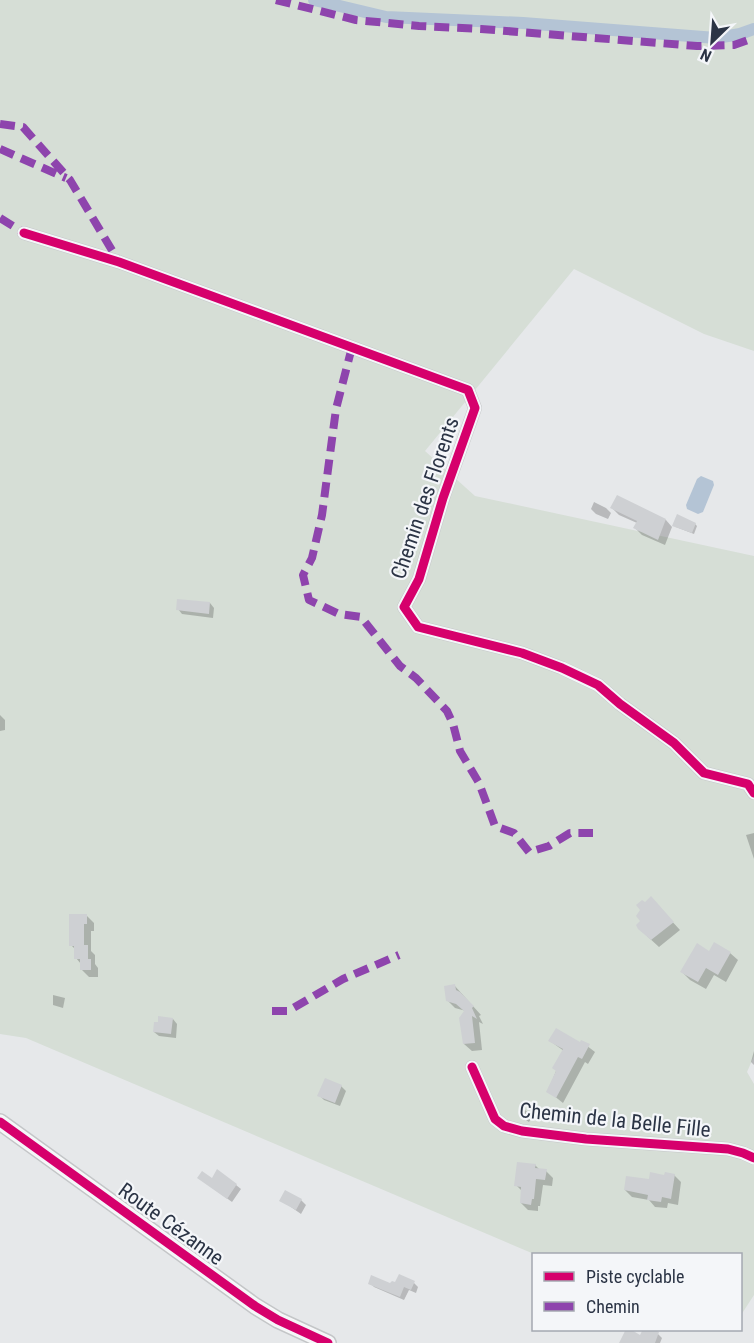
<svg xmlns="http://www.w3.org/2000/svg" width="754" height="1343" font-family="'Roboto Condensed',sans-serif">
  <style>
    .green { fill: #d6ded6 }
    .water { fill: #b4c4d5 }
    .shadow { fill: #0003 }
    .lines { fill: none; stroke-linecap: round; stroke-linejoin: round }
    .canal { stroke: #b4c4d5; stroke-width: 12 }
    .building { fill: #ced0d3 }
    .street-casing { stroke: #c4c6c8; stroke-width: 14 }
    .secondary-casing { stroke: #c4c6c8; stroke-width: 18 }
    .street { stroke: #f5f6f7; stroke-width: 10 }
    .secondary { stroke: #f8f8f8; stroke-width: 15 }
    .quiet { stroke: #8e44ad; stroke-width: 8; stroke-dasharray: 15 8; stroke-linecap: butt }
    .cycleway-casing { stroke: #f4f6f9; stroke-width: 13 }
    .cycleway { stroke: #d6006c; stroke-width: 9 }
    .labels { text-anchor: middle; stroke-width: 4.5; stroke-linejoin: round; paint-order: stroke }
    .street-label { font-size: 21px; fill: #2b3445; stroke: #f4f6f9 }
  </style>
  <rect width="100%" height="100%" fill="#e6e8ea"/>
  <path class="green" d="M0 0H754V351L704 334 574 269 425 451 475 496 754 556V1056L747 1072 754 1084V1295L741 1315 740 1254H534L26 1038 0 1034Z"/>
  <path class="water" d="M701 476 713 481 714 485 703 512 698 514 687 509 686 505 697 479Z"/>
  <path class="shadow" d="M594 502 606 508 611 513 608 519 596 514 591 509Z
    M612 508 666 520 672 527 665 545 642 535 635 528 637 523 619 515Z
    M695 524 697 526 694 534 676 527Z
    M210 603 214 608 213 618 182 614 178 609Z
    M0 715 5 720V730L0 731Z
    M754 833V859L746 835Z
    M658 906 680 930 659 947 647 936 642 921Z
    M86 915 94 923V931H91V951L95 955V964L98 968V977H89L81 969V964L76 958V950L71 945Z
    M710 953H730L738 960 726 982 714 975 706 989 690 980 682 972Z
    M454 985 481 1015 479 1016 483 1024 479 1022 482 1050 472 1051 464 1044 466 1011 455 1008 447 1000Z
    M53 995 65 998 63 1008 53 1005Z
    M173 1019 177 1024 176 1038 159 1036 154 1032Z
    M550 1041 581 1044 582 1042 595 1052 588 1064 585 1062 563 1103 548 1091 564 1051Z
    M754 1051V1065L751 1062Z
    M341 1086 346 1091 340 1106 324 1100 319 1095Z
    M523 1109 533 1115 529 1122 520 1116Z
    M535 1165 540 1170 546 1171 553 1178 552 1186 543 1185 540 1206H538V1211L528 1210 521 1203 522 1191 516 1185Z
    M674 1175 681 1182 678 1205 668 1203 667 1208 655 1207 649 1200 632 1197 625 1190 651 1180Z
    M199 1178 236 1185 241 1189 232 1202Z
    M281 1200H301L306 1205 301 1214Z
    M370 1283 391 1285 414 1283 418 1287 416 1293 409 1290 404 1300 374 1287Z
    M645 1330H657V1333L662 1338 660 1343H625L641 1337Z"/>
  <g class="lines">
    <path class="canal" d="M314 0 386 17 523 23 716 38 740 34 754 29"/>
  </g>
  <path class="building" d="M617 495 666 519 658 540 633 528 637 521 610 508Z
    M677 514 696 523 692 533 672 526Z
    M177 599 210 602 209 614 176 610Z
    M651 896 674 922 651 940 638 929 636 925 640 921 636 916 640 910 636 905 642 900 645 902Z
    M69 914H87V924H84V945H88V959H91V970H80V959H74V946H69Z
    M714 942 731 952 718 975 706 968 698 982 680 972 697 943 709 951Z
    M455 984 456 990 460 992 474 1006 472 1008 477 1019 472 1016 475 1043 463 1044 459 1018 464 1011 456 1004 446 1001 444 986Z
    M158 1016 173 1018 171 1034 153 1032 154 1022H158Z
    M556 1028 580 1042 581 1040 590 1044 582 1059 578 1057 556 1098 546 1092 556 1071 552 1068 563 1049 548 1041Z
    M325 1078 342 1085 335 1103 317 1096Z
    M517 1162 536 1164 535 1168 547 1169 545 1180 536 1179 534 1199H532L531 1205 520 1203 521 1187 514 1186Z
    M217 1169 237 1184 227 1199 197 1178 202 1171 212 1178Z
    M650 1172 664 1175 665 1172 675 1174 671 1199 662 1197 661 1202 647 1200 648 1195 624 1190 626 1176 649 1179Z
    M285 1190 302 1199 296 1210 279 1201Z
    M399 1274 415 1281 411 1290 404 1287 400 1297 368 1284 371 1275 390 1283 392 1281 395 1282Z
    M626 1329H630L640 1335 643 1329H653L659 1332 655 1343H619Z"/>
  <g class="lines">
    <g class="street-casing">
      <path id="street" d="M24 233 119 262 468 390 475 408 443 498 419 579 404 607 418 627 522 653 562 668 598 685 620 704 674 743 704 773 748 784 754 793
        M472 1067 495 1119 504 1126 522 1131 586 1139 728 1149 743 1153 754 1158"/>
    </g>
    <g class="secondary-casing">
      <path id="secondary" d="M0 1122 255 1306 278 1320 328 1343"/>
    </g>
    <use href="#street" class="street"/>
    <use href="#secondary" class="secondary"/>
    <path class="quiet" d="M276 0 356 20 419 26 481 29 697 46 734 45 754 38
      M0 124 23 127 70 180 119 262
      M0 149 66 178
      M0 218 24 233
      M352 347 336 409 322 515 312 558 303 575 309 600 339 614 361 617 400 666 416 678 447 711 453 724 460 751 479 783 495 826 514 833 529 852 549 846 570 833H593
      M272 1011H288L343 979 399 955"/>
    <g class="cycleway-casing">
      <path id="cycleway" d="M24 233 119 262 468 390 475 408 443 498 419 579 404 607 418 627 522 653 562 668 598 685 620 704 674 743 704 773 748 784 754 793
        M472 1067 495 1119 504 1126 522 1131 586 1139 728 1149 743 1153 754 1158
        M0 1122 255 1306 278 1320 328 1343"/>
    </g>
    <use href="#cycleway" class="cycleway"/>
  </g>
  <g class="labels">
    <g class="street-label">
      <text transform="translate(425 498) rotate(-71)" y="7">Chemin des Florents</text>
      <text transform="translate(615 1120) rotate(6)" y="7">Chemin de la Belle Fille</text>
      <text transform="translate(171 1224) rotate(36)" y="7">Route Cézanne</text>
    </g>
  </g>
  <rect x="532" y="1253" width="210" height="78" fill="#f4f6f9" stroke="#a4a8b1" stroke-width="1.5"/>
  <rect x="544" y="1272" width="30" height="9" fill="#d6006c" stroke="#a4a8b1" stroke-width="1.5"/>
  <text x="586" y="1283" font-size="18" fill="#2b3445">Piste cyclable</text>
  <rect x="544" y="1302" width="30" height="9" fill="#8e44ad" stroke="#a4a8b1" stroke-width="1.5"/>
  <text x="586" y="1313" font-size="18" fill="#2b3445">Chemin</text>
  <g transform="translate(712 42) rotate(205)" stroke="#f4f6f9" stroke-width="4.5" paint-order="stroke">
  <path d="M0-4.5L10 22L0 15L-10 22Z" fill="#2b3445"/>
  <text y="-9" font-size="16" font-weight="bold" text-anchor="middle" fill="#2b3445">N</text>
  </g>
</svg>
